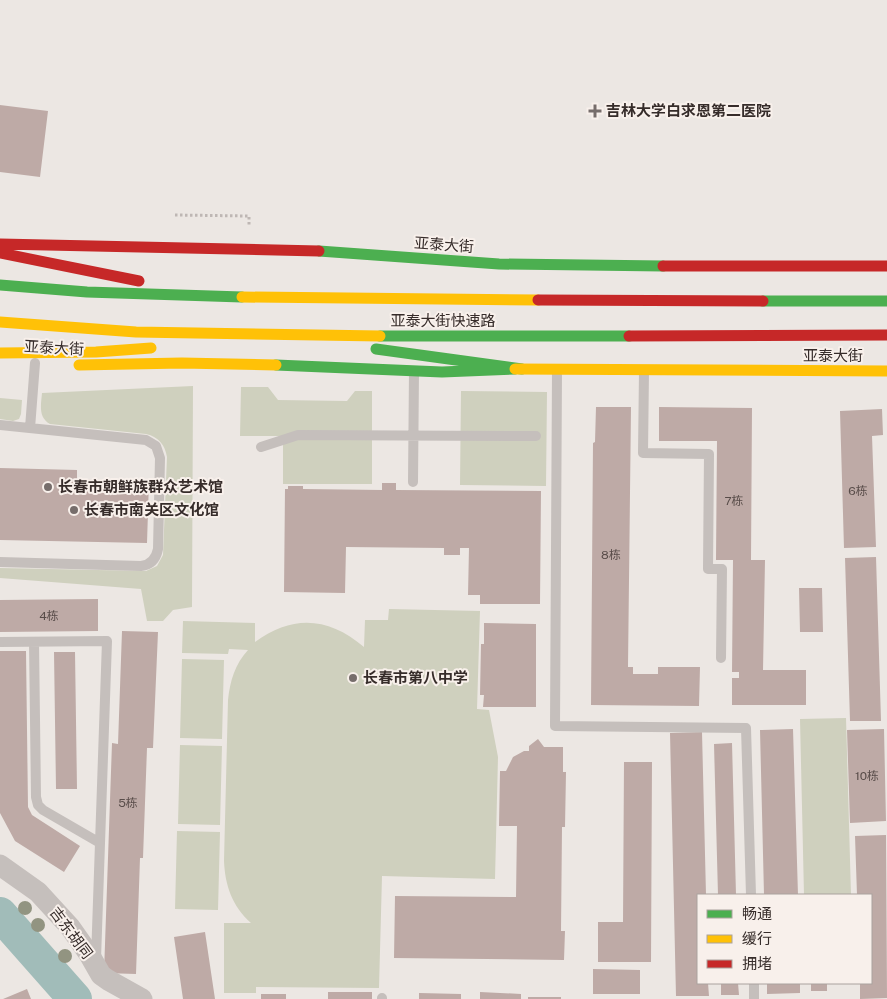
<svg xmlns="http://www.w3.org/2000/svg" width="887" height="999" font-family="'Public Sans','Noto Sans SC',sans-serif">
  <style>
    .green { fill: #cfd0be }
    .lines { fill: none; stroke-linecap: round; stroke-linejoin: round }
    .river { stroke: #a1bcb9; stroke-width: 34 }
    .building { fill: #beaaa6 }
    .path { stroke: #beb7b4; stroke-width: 3; stroke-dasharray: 2.5 2.5; stroke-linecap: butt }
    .lane { stroke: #c5bfbc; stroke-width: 10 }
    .street { stroke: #c5bfbc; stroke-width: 21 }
    .fast { stroke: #4caf50; stroke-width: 11 }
    .slow { stroke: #ffc107; stroke-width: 11 }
    .jam { stroke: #c62828; stroke-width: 11 }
    .tree { fill: #929481 }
    .poi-dot { fill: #766d6b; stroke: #f8f0eb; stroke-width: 2 }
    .labels { text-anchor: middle; stroke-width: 4; stroke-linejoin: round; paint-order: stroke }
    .number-label { font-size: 12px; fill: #584c49 }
    .poi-label { font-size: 15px; font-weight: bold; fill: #362c2a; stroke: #f8f0eb; text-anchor: start }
    .street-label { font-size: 15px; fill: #362c2a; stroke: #f8f0eb }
  </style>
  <rect width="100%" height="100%" fill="#ece7e3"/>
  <path class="green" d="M193 386 192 607 173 610 163 621H147L141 589 0 578V568L146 571 157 566 163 555 167 457C165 445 159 437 146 434L50 424C38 417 41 405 42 393Z
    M241 387H268L278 400 347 401 355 391H372V484H283V436H240Z
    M461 391 547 392 546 486 460 485Z
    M0 398 22 400 21 414 19 419 13 421 0 419Z
    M389 609 480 611 477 709 489 710 498 757 495 879 382 876 379 988 256 987V993H224V923H251C232 906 225 885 224 861L228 700C230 681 235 664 248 650L229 649 228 654 182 653 183 621 255 623V642C293 614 329 617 364 647L365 620H388Z
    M182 659 224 660 222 739 180 738Z
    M846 718 851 895H804L800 719Z
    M180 745 222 746 220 825 178 824Z
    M177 831 220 832 218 910 175 909Z"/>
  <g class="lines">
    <path class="river" d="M0 914 75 999"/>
  </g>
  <path class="building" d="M0 105 48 111 40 177 0 172Z
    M596 407H631L628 667H633V674H658V667H700L699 706 591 705 593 443 595 442Z
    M659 407 752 408 751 560H765L763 670H806V705H732V678H739V672H732L733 560H716L717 441H659Z
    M882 409 883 435 872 436 876 547 844 548 840 411Z
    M0 468 77 470V479L149 481 147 543 0 540Z
    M382 483H396V490L541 491 540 604H480V595H468L469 548H460V555H444V548L346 547 345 593 284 592 285 489H288V486H303V489L382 490Z
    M876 557 881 721H850L845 558Z
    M799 588H822L823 632H800Z
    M98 599V631L0 632V600Z
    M484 623 536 624V707H483L484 695H480L481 644H484Z
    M122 631 158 632 153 748H147L143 858H140L136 974 104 973 112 743 118 744Z
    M0 651H26L28 807 32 815 80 846 64 872 15 841 0 813Z
    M54 652H75L77 789H56Z
    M793 729 798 895H764L760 730Z
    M884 729 886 821 850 823 847 730Z
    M702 732 706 895H698V983H708L709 996H676L670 733Z
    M538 739 544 747H563V772H566L565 827H562L561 931H565L564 960 394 958 395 896 516 897 517 826H499L500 771H506L513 757 524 751H529V746Z
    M732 743 736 895H718L714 744Z
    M624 762H652L651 962H598V922H623Z
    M886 835 887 998 860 999V983H871V895H857L855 836Z
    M205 932 215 999H183L174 937Z
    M593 969 640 970V994H593Z
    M721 983H738L739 995H721Z
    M767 983H800V993L767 994Z
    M811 983H827V991H811Z
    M27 989 31 999H3Z
    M328 992H372V999H328Z
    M480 992 521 994V999H480Z
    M419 993 461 994V999H419Z
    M261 994H286V999H261Z
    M528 997H561V999H528Z"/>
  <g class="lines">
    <path class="path" d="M175 215 249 216V226"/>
    <path class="lane" d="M557 371 555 726 746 728 751 895
      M644 371 643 453 709 454 708 569H722L721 658
      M0 425 146 440 156 446 160 458 158 549C156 559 151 565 141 566L0 562
      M30 428 35 363
      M261 447 298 435 536 436
      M413 482 414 371
      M0 642 107 641 96 959
      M34 642 36 797 38 805 43 810 100 843
      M754 983V999
      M382 998V999"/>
    <path class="street" d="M0 865 38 892 70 927 89 954 101 975 108 980 142 999"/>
    <path class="fast" d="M319 251 499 264 663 266
      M0 285 87 292 242 297
      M763 301H887
      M380 336H629
      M376 349 522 369
      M276 365 442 372 515 369"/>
    <path class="slow" d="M242 297 538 300
      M0 322 136 332 380 336
      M0 353 96 352 151 348
      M79 365 182 363 276 365
      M515 369 887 371"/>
    <path class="jam" d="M0 244 319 251
      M0 253 139 281
      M663 266H887
      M538 300 763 301
      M629 336 887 335"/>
  </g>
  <g class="tree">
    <circle cx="25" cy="908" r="7"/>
    <circle cx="38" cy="925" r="7"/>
    <circle cx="65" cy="956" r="7"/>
  </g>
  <g class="poi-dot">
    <path d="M592.5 103.5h5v5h5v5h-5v5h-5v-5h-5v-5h5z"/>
    <circle cx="48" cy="487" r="5"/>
    <circle cx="74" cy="510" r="5"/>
    <circle cx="353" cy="678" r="5"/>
  </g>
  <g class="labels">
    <g class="number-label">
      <text x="858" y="495">6栋</text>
      <text x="734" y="505">7栋</text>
      <text x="611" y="559">8栋</text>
      <text x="49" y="620">4栋</text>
      <text x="867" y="780">10栋</text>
      <text x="128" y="807">5栋</text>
    </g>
    <g class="poi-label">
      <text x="606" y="116">吉林大学白求恩第二医院</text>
      <text x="58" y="492">长春市朝鲜族群众艺术馆</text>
      <text x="84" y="515">长春市南关区文化馆</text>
      <text x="363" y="683">长春市第八中学</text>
    </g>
    <g class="street-label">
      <text transform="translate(444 245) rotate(4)" y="5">亚泰大街</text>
      <text x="443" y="326">亚泰大街快速路</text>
      <text transform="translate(54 348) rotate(3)" y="5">亚泰大街</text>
      <text x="833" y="361">亚泰大街</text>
      <text transform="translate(71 933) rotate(53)" y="5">吉东胡同</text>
    </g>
  </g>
  <rect x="697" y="894" width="175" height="90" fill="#f8f0eb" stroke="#aaa29e"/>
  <rect x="707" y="910" width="25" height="8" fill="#4caf50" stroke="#aaa29e"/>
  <text x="742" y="919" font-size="15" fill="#362c2a">畅通</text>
  <rect x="707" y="935" width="25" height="8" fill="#ffc107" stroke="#aaa29e"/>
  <text x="742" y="944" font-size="15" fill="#362c2a">缓行</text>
  <rect x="707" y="960" width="25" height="8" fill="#c62828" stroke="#aaa29e"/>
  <text x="742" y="969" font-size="15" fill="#362c2a">拥堵</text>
</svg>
